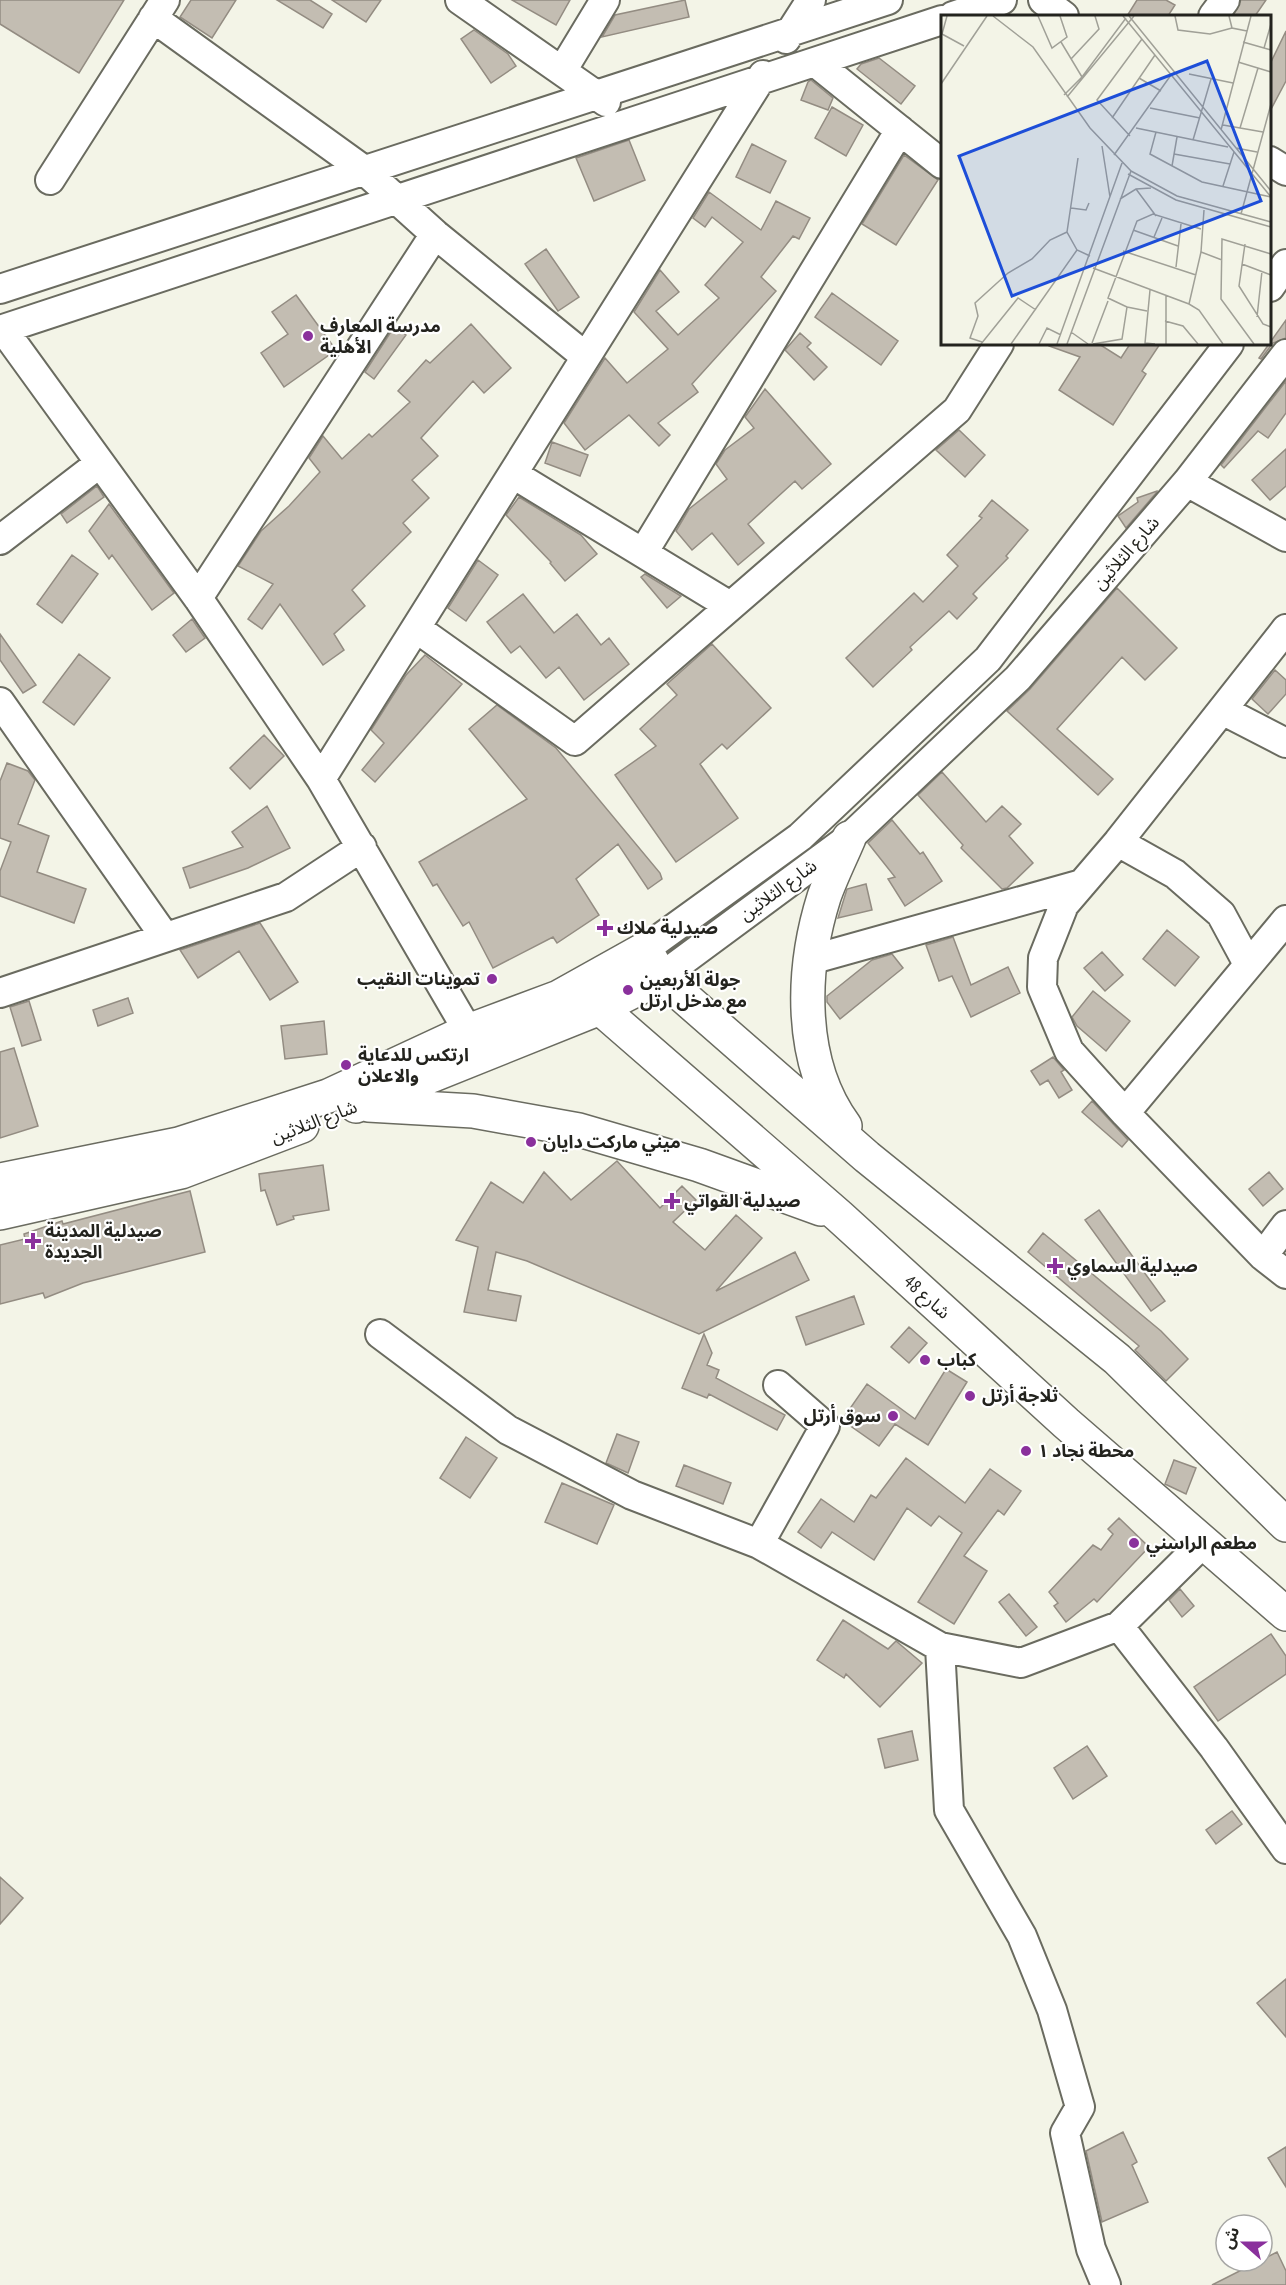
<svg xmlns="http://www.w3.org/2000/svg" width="1286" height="2285" font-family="'PT Sans Narrow','Noto Sans Arabic',sans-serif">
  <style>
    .building { fill: #c3bdb2; stroke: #938c82; stroke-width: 1.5 }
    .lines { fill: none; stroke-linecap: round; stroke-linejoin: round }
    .minor-casing { stroke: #6a6b60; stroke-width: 32 }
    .major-casing { stroke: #6a6b60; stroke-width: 36 }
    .minor { stroke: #fff; stroke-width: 28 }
    .major { stroke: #fff; stroke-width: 33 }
    .poi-dot { fill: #8a309c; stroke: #fff; stroke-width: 2 }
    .labels { text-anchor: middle; stroke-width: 4.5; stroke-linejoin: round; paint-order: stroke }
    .poi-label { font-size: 18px; font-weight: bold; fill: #23231e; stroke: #fff; text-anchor: start }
    .street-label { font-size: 18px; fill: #23231e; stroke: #fff }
    .inset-road { fill: none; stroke: #a0a097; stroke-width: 1.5 }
    .view { fill: #1d4ed8; fill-opacity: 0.15; stroke: #1d4ed8; stroke-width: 3 }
    .inset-edge { fill: none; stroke: #23231e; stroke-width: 3 }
  </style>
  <rect width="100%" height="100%" fill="#f3f4e7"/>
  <path class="building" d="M0 0H124L79 73 0 24Z
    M191 0H236L212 38 180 17Z
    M277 0H310L332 14 323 28Z
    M332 0H381L366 22Z
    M512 0H570L556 25Z
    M685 0 689 17 602 37 615 15Z
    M1137 0H1166L1175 5 1168 16H1127Z
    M1241 0H1266L1255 16H1233Z
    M474 30 508 54 516 66 491 83 461 39Z
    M1286 31V81L1269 113V66Z
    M879 58 915 86 901 104 857 69 861 64Z
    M811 80 833 98 828 110 801 100 808 82Z
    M832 107 863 125 846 156 815 138Z
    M629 140 645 180 594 201 576 158Z
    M752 144 786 161 770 193 736 177Z
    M904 155 938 180 896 245 862 224Z
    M709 192 761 230 776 201 810 218 799 239 793 236 761 277 776 291 692 384 698 392 658 423 670 435 659 446 629 415 585 450 564 423 605 358 627 383 668 349 634 312 660 270 679 292 656 311 678 335 719 298 705 285 743 242 712 217 705 227 693 218Z
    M546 249 579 297 558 311 525 264Z
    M832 293 898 341 881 365 815 317Z
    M296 295 336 350 284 387 261 353 288 334 272 312Z
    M1286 320V338L1273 343 1261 359 1259 358Z
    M471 324 511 368 484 393 473 381 421 438 438 456 412 480 429 498 403 523 411 532 352 590 365 606 334 634 344 650 323 665 280 604 262 629 248 619 273 584 238 566 261 531 289 506 320 472 309 458 323 436 342 459 369 434 372 437 410 402 398 391 426 360 430 363Z
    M394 327 406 335 374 379 365 372Z
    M800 333 811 343 807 347 827 367 814 380 785 350Z
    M1049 344H1099L1121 358 1130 344H1160L1142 371 1146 374 1113 425 1059 390 1080 357 1049 346Z
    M1286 381V413L1268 438 1258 431 1224 468 1221 465Z
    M765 389 831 464 802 489 795 481 748 524 764 543 738 565 712 533 692 550 676 531 689 509 727 479 716 464 725 450 754 428 745 417Z
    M959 430 985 455 965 477 936 450Z
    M552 442 588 455 580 476 545 463Z
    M1286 449V486L1270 500 1252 480Z
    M97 486 104 497 67 523 61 514Z
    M1157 491V492L1126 528 1118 516 1138 502 1137 498Z
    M519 497 581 535 597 554 565 581 550 563 551 562 506 515Z
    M992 500 1028 530 1006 556 1008 558 973 594 977 598 957 619 949 611 910 647 912 650 873 687 846 658 914 593 923 602 958 566 947 555 982 518 979 516Z
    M109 504 174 593 152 610 112 555 109 559 89 531Z
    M72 555 98 574 62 623 37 604Z
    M478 560 498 575 466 621 448 608Z
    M645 574 681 596 667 608 641 577Z
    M1117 588 1177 648 1145 680 1122 657 1057 729 1113 779 1098 795 1007 711 1030 689Z
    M523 594 554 633 577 614 601 645 609 638 629 664 584 700 559 667 546 678 520 646 511 653 487 622Z
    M192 619 205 638 186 652 173 635Z
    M0 634 36 685 23 693 0 660Z
    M712 644 771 708 727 749 722 744 700 764 738 818 676 862 615 775 656 746 640 729 677 695 667 684Z
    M79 654 110 678 74 725 43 702Z
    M425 655 462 684 375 782 362 770 384 743 371 730 406 675Z
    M1275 670 1286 680V694L1268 714 1252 699Z
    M497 705 556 748 660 873 662 879 648 889 618 844 576 879 599 915 557 943 553 937 493 968 469 922 463 926 437 884 433 886 419 862 527 799 469 729Z
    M264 735 284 756 250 789 230 768Z
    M7 763 28 771 35 780 18 824 49 836 37 872 86 889 74 923 0 896V871L11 842 0 838V781Z
    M942 772 986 822 1002 806 1021 824 1009 836 1033 863 1007 888 1002 889 961 848 963 845 918 795Z
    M267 806 290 848 248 868 190 888 183 868 243 847 232 832Z
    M892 820 920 854 923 852 942 881 905 906 888 879 895 877 868 843Z
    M866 884 872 910 838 918 847 889Z
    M260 923 298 982 270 1000 239 951 198 978 180 950Z
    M1167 930 1199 957 1175 986 1143 959Z
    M953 937 971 985 1008 967 1020 993 971 1017 952 976 939 981 926 945Z
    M1102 952 1123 975 1105 991 1084 968Z
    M892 954 903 968 840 1019 827 1002V996L872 960Z
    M1093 991 1130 1021 1106 1051 1077 1026 1072 1017Z
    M128 998 133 1013 98 1026 93 1010Z
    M29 1001 41 1040 22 1046 10 1007Z
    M324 1021 327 1054 285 1059 281 1026Z
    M14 1048 38 1126 0 1138V1052Z
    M1053 1057 1064 1070 1061 1072 1072 1090 1059 1098 1048 1080 1040 1085 1031 1071Z
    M1092 1101 1128 1140 1122 1147 1082 1112Z
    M617 1161 660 1208 682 1186 696 1200 673 1222 705 1250 736 1215 762 1238 716 1291 795 1252 809 1280 699 1334 527 1261 496 1252 488 1290 521 1296 516 1321 464 1312 478 1247 456 1240 491 1182 523 1203 544 1172 571 1200Z
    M323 1165 329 1210 293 1216 294 1219 277 1225 265 1190 261 1191 259 1174Z
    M1269 1172 1283 1189 1263 1206 1249 1189Z
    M190 1191 205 1252 83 1283 45 1298 43 1293 0 1304V1245L25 1239 24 1234 62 1221 63 1224Z
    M1099 1210 1165 1301 1151 1311 1085 1220Z
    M1043 1233 1161 1331 1188 1359 1166 1381 1135 1350 1139 1346 1028 1252Z
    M854 1296 864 1324 806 1345 796 1317Z
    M909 1327 927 1343 909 1363 891 1347Z
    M704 1334 712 1353 707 1365 719 1370 716 1378 785 1415 777 1430 709 1394 707 1398 682 1388Z
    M946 1369 967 1382 928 1445 895 1424 879 1446 842 1420 867 1384 915 1419Z
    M617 1434 639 1442 628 1473 606 1463Z
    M466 1437 497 1458 470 1498 440 1478Z
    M906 1458 965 1503 990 1469 1021 1491 1004 1515 998 1510 964 1556 987 1571 954 1624 918 1602 962 1533 939 1516 931 1526 907 1508 874 1560 832 1532 821 1548 798 1532 821 1499 854 1522 871 1495 876 1498Z
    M1174 1460 1196 1468 1186 1494 1165 1484Z
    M684 1465 731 1483 723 1504 676 1486Z
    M562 1483 614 1505 597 1544 545 1522Z
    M1119 1518 1149 1547 1097 1602 1094 1599 1066 1622 1054 1606 1058 1603 1049 1592 1093 1545 1101 1550 1113 1534 1108 1529Z
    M1180 1589 1194 1606 1182 1617 1169 1600Z
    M1009 1594 1037 1627 1026 1636 999 1602Z
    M843 1620 888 1649 896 1641 922 1663 880 1707 846 1674 844 1678 817 1660Z
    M1271 1634 1286 1656V1674L1218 1721 1194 1687Z
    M912 1731 918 1760 885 1768 878 1739Z
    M1087 1746 1107 1776 1073 1799 1054 1768Z
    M1232 1811 1242 1824 1216 1844 1206 1830Z
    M0 1877 23 1898 0 1924Z
    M1286 1979V2037L1257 2003Z
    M1123 2132 1137 2162 1132 2165 1148 2202 1102 2222 1086 2151Z
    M1286 2147V2187L1268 2158Z
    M1277 2252 1286 2271V2285H1212Z"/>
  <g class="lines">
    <g class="minor-casing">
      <path id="minor" d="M460 0 606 102
        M1043 0 1064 16
        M953 16 1002 0
        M1213 16 1225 0
        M153 18 364 170 435 234 586 357
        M786 39 811 0
        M815 62 942 164
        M562 71 605 0
        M1270 161 1286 171
        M50 180 165 0
        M1270 287 1286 264
        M0 289 888 0
        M3 329 198 598 321 779 468 1031
        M0 330 942 20
        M513 474 730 606
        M1187 482 1286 537
        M0 540 100 463
        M643 553 900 130
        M198 598 435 234
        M416 628 575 741 957 410 999 344
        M1286 629 1118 842 1064 905 1043 958 1042 987 1069 1051 1125 1113 1263 1256 1286 1274
        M0 702 165 937
        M1224 711 1286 743
        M321 779 763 75
        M1118 842 1175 874 1221 914 1248 964
        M645 949 800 837 988 659 1229 344
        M810 960 1082 884
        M661 977 849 838 1018 678 1187 482 1286 354
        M0 993 286 897 362 847
        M1125 1113 1286 920
        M1263 1256 1286 1225
        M380 1334 508 1430 632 1495 759 1544 940 1647 1021 1663 1119 1626 1204 1542
        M759 1544 825 1426 778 1385
        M1119 1626 1214 1748 1286 1849
        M940 1647 949 1810 1022 1936 1052 2010 1080 2107 1065 2133 1091 2249 1106 2285"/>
    </g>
    <g class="major-casing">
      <path id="major" d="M559 997 600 1008 839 1216 1066 1423 1286 1614
        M368 1105 473 1111 579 1130 699 1165 821 1209
        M356 1106 600 1008 661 977
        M845 1126C798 1062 801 970 824 897 831 877 841 857 849 838
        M0 1180 179 1144 328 1096 468 1031 559 997 645 949 661 977 867 1157 1117 1359 1286 1525
        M0 1213 181 1172 302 1126"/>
    </g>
    <use href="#minor" class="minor"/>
    <use href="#major" class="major"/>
  </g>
  <g class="poi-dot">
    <circle cx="308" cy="336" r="6"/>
    <path d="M602 919h6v6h6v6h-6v6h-6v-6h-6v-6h6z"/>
    <circle cx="492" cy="979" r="6"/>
    <circle cx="628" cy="990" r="6"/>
    <circle cx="346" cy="1065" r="6"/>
    <circle cx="531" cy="1142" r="6"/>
    <path d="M669 1192h6v6h6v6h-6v6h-6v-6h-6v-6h6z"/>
    <path d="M30 1232h6v6h6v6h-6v6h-6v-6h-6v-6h6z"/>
    <path d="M1052 1257h6v6h6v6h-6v6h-6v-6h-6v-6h6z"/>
    <circle cx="925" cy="1360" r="6"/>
    <circle cx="970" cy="1396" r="6"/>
    <circle cx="893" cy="1416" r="6"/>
    <circle cx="1026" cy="1451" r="6"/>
    <circle cx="1134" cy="1543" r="6"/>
  </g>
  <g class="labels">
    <g class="poi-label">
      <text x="320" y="332">مدرسة المعارف<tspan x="320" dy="21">الأهلية</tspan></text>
      <text x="617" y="934">صيدلية ملاك</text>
      <text x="480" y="985" text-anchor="end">تموينات النقيب</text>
      <text x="640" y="986">جولة الأربعين<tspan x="640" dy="21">مع مدخل ارتل</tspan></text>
      <text x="358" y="1061">ارتكس للدعاية<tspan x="358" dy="21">والاعلان</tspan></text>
      <text x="543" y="1148">ميني ماركت دايان</text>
      <text x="684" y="1207">صيدلية القواتي</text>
      <text x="45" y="1237">صيدلية المدينة<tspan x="45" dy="21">الجديدة</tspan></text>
      <text x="1067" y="1272">صيدلية السماوي</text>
      <text x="937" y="1366">كباب</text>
      <text x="982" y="1402">ثلاجة أرتل</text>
      <text x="881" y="1422" text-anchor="end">سوق أرتل</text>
      <text x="1038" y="1457">محطة نجاد ١</text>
      <text x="1146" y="1549">مطعم الراسني</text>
    </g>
    <g class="street-label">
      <text transform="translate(1126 553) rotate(-49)" y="6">شارع الثلاثين</text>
      <text transform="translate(778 890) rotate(-36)" y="6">شارع الثلاثين</text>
      <text transform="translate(314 1122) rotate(-21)" y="6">شارع الثلاثين</text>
      <text transform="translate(927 1297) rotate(42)" y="6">شارع 48</text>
    </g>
  </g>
  <g transform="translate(941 15)">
    <rect width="330" height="330" fill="#f3f4e7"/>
    <path class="inset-road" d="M52 1 92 32 149 113 190 156 126 329M97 1 111 33 126 22 119 1M182 1 330 182M188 1 330 176M234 1 237 15 269 19 291 13M288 1 291 13 306 16M1 19 23 31M1 19 6 1M120 27 141 62M302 27 330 35M323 33 330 9M130 44 158 14 154 1M297 47 330 57M248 59 292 68M198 63 220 76M0 69 46 1M123 80 141 62 185 3M126 82 193 1M209 93 259 103M171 103 214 40M282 110 322 117M195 113 287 132M299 113 317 53M280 115 310 1M215 117 209 139 261 167 330 182M189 121 156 85 201 24M252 125 270 64M161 131 169 182M295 133 316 137M233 139 289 149M173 140 230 60M137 143 126 217 136 235 149 241M231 151 236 122M190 156 236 181 330 207M187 159 235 185 330 212M282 171 293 137M195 174 215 201M179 184 195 174 210 173M130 193 145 195 148 188M300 199 330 89M192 215 237 231M213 222 221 203M304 229 298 271 322 309 330 312M182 236 255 260M260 237 281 245M301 249 330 260M235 252 240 209M152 253 248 289 258 295 282 329M209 275 204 328 214 329M225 281V329M248 289 260 237 263 195M186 292 206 296M316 302 321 256M224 306 242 311 257 329M130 317 147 329M41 327 29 323 37 301 34 288 67 258 91 244 109 225 126 217M151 328 167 286M40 329 77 283 95 295M70 329 136 235M98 329 106 313 120 320M116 329 181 148M152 329 181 324 186 292 167 283 196 206 212 199 260 214M313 329 280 284 281 224 330 239"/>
    <path class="view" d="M266 46 320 186 71 281 18 141Z"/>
    <rect width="330" height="330" class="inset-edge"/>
  </g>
  <g transform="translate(1244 2243) rotate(291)"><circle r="28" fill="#ffffff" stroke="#a7a7a5" stroke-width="1.5"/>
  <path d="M0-4.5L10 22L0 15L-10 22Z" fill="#8a309c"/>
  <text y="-9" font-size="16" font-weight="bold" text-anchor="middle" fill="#23231e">ش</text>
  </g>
</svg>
